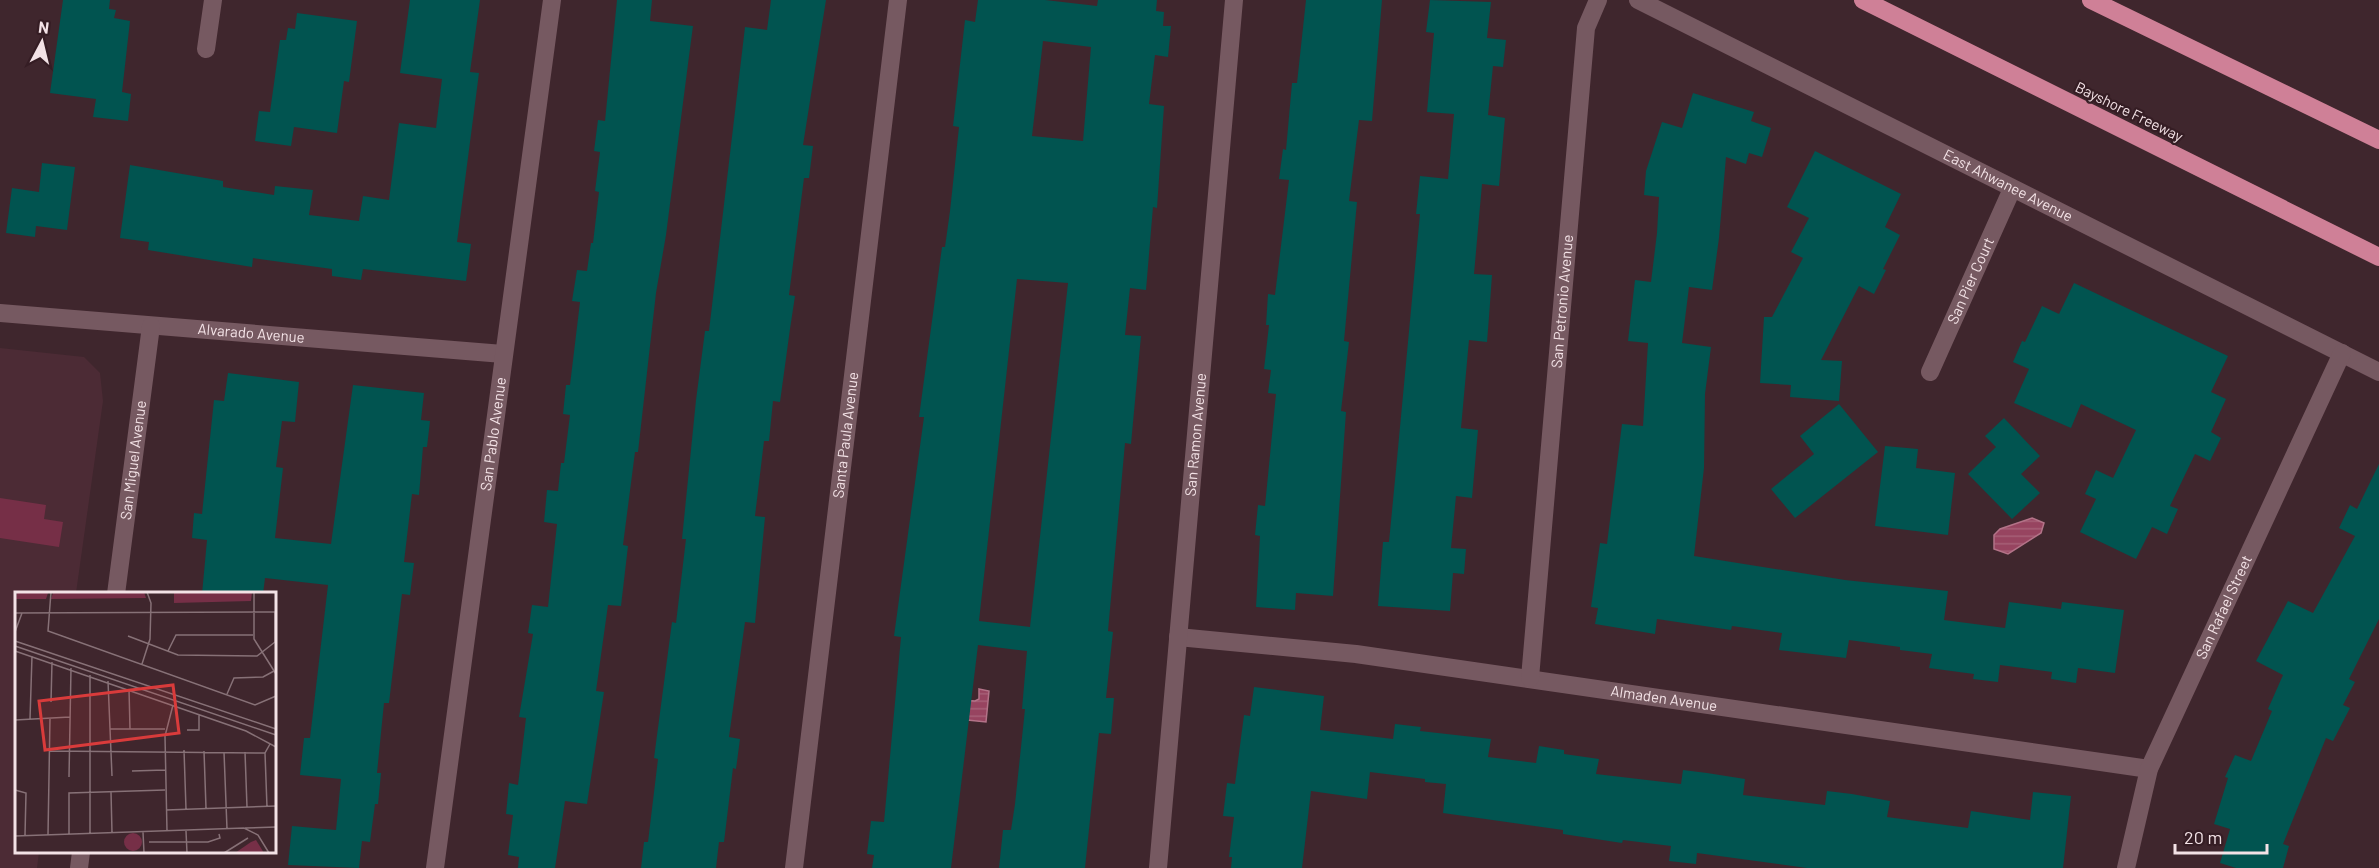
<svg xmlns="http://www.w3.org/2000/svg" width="2379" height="868" font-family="Barlow,sans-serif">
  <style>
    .built { fill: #4c2b35 }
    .green { fill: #762f47 }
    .water { fill: url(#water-rules); stroke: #b37388; stroke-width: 1.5 }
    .building { fill: #015450; fill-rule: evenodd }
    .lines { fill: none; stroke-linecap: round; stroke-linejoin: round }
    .minor { stroke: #765961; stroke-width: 18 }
    .highway { stroke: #cf8097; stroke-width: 18 }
    .labels { text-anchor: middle; stroke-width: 4.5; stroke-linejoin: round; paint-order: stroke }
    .street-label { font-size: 15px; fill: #f3e2e6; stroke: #351d24 }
    .inset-road { fill: none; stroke: #877177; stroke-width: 1.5 }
    .view { fill: #d93b3b; fill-opacity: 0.15; stroke: #d93b3b; stroke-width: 3 }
    .inset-edge { fill: none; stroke: #f3e2e6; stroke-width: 3 }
  </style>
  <defs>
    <pattern id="water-rules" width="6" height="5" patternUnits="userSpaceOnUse" patternTransform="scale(1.5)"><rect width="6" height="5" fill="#974460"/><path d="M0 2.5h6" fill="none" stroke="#a65f77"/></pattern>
  </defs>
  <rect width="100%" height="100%" fill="#3f262d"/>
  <path class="built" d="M0 348 84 357 100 373 103 401 76 593 16 594V852H39L37 868H0Z"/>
  <path class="green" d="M0 498 46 505 44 519 63 522 59 547 0 538Z"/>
  <path class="water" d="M2032 518 2044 523 2041 533 2008 554 1994 549V535L2000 529Z
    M979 689 989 691 986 722 948 718 950 699 975 701 979 699Z"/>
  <path class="building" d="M63 0H110L109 9 116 10 114 18 130 21 122 92 131 94 128 121 93 117 96 99 50 93Z
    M410 0H480L470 72 479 73 457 242 471 244 466 281 363 269 361 280 332 276V269L253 258 252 267 148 250 149 242 120 238 130 165 223 181V187L274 195 275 186 313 190 309 215 359 221 363 196 389 200 399 123 436 128 442 79 400 73Z
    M617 0H652L650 21 693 26 688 64 666 235 656 293 638 452H635L623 545 628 546 621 606 608 605 596 691 604 692 587 804 565 801 555 868H518L519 857 508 855 513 815 506 814 509 783 518 785 526 718 519 717 533 634 528 633 532 605 548 607 557 524 544 522 547 490 558 491 561 463H564L570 415 563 414 566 385H570L580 302 572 301 577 270 587 271 591 243H593L599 192 595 191 600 152 594 151 598 120 605 121Z
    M771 0H826L803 145 813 146 809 178H804L789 295 795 296 790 329 780 402 773 401 769 441H764L755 516 765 517 755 623 745 622 729 737 740 739 736 769 733 768 724 842H719L716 868H641L644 842H648L658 759 654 758 672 622 676 623 686 539H682L696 400 705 331H709L745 27 767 30Z
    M978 0H1045L1097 6 1098 0H1157L1156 11 1164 12 1163 26H1171L1168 57 1155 55 1149 104 1164 106 1157 208 1153 207 1146 290 1130 288 1125 335 1141 336 1131 444 1125 443 1108 631 1113 632 1106 698H1114L1111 734 1099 733 1085 868H999L1003 830H1011L1015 804 1025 709H1022L1027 651 978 645 951 868H872L874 855 867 854 871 821 884 822 901 637 894 636 924 417H919L942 247H945L950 211 959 127 953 126 965 20 975 22ZM1043 41 1091 47 1083 141 1032 136ZM1017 279 1068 283 1030 627 979 621Z
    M1306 0H1382L1372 121 1359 120 1349 201 1357 202 1344 341 1349 342 1341 411 1346 412 1333 596 1296 593 1295 610 1256 607 1260 536 1255 535 1258 505 1265 506 1276 394 1268 393 1271 370 1264 369 1269 325H1266L1268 294 1275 295 1289 180 1279 179 1283 149 1286 150 1292 83H1297Z
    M1430 0 1491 2 1487 38 1506 40 1503 67 1493 66 1488 115 1505 118 1499 186 1482 184 1474 274 1492 275 1489 317 1487 342 1469 340 1461 428 1478 430 1472 498 1456 496 1451 548 1466 549 1464 574 1453 573 1450 611 1378 606 1383 542H1389L1397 459 1420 214H1416L1420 176 1448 179 1454 114 1427 112 1434 33 1426 32Z
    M297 13 357 21 349 82 344 81 337 133 294 127 291 146 255 141 259 111 270 112 280 40H286L288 28 295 29Z
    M1693 93 1754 112 1751 121 1771 128 1762 157 1749 153 1746 164 1726 157 1719 238 1712 290 1689 287 1682 343 1711 347 1705 394 1704 468 1694 556 1845 580 1948 591 1944 620 2005 628 2009 602 2061 609 2062 602 2124 610 2115 673 2078 668 2076 683 2051 679 2052 672 2000 665 1998 682 1973 679 1974 674 1929 668 1932 654 1900 650V647L1849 640 1846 658 1779 650 1782 633 1732 626 1731 630 1657 619 1655 634 1595 624 1598 608 1591 607 1600 543 1607 544 1622 424 1643 426 1648 343 1628 341 1635 280 1651 282 1657 233 1659 197 1644 195 1646 171 1662 122 1682 128Z
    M1815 151 1901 194 1885 227 1900 235 1883 269 1886 270 1874 294 1859 286 1821 360 1842 361 1839 401 1790 397 1791 385 1760 383 1764 317H1772L1803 258 1791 252 1809 218 1787 207Z
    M42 163 75 167 67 230 36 226 35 237 6 233 12 188 39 192Z
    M2074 283 2228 356 2211 392 2226 399 2211 432 2221 438 2210 461 2195 454 2170 506 2178 509 2167 534 2152 527 2136 559 2080 532 2096 499 2085 494 2096 470 2113 478 2136 430 2081 404 2071 428 2014 403 2029 369 2013 362 2022 341 2025 342 2042 306 2059 314Z
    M228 373 299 382 295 422 282 421 276 467 283 468 275 538 331 544 353 385 424 393 421 420 430 421 427 447H423L419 495 412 494 404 562 414 563 410 595 402 594 389 703H384L377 773H381L378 804H375L370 842 362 841 359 868 288 865 292 826 336 830 341 779 300 775 304 738H310L328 585 265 578 263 594H202L207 540 192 538 194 513 202 514 214 400 224 401Z
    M1839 404 1878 452 1795 518 1771 489 1814 454 1800 436Z
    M2004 418 2040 456 2021 474 2040 493 2012 519 1968 474 1996 447 1985 436Z
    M1885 446 1918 449 1916 468 1955 473 1948 535 1875 526Z
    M2379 464V619L2349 679 2355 682 2343 705 2350 708 2333 741 2326 738 2283 844 2289 846 2283 868H2236L2220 863 2230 829 2214 824 2228 778 2225 777 2235 755 2251 761 2272 711 2268 709 2283 675 2256 661 2288 601 2313 613 2355 536 2339 528 2350 505 2357 509Z
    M1254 687 1324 696 1320 730 1393 739 1395 724 1421 727 1420 731 1491 739 1488 757 1536 763 1539 746 1564 750V754L1599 759 1596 774 1681 784 1683 770 1707 773 1745 779 1743 795 1825 805 1827 791 1852 794 1890 801 1887 817 1968 828 1971 811 2030 820 2033 792 2071 796 2063 868H1807L1697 853 1696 864 1669 861 1671 846 1623 840 1622 843 1563 834V830L1443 813 1446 784 1425 782V779L1370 772 1367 799 1311 791 1302 868H1231L1232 857H1229L1234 817 1223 816 1227 783 1235 784 1244 715 1250 716Z"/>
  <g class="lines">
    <g class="minor">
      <path id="s1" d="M1638 0 2379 372"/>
      <path d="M206 49 213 0"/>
      <path id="s2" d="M0 313 503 354"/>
      <path id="s3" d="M1930 372 2012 189"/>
      <path id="s4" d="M116 594 151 326"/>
      <path id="s5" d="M1178 637 1356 654 2149 769"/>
      <path id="s6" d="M1530 678 1586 28 1598 0"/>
      <path d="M79 868 81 852"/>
      <path id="s7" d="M435 868 552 0"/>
      <path id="s8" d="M794 868 898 0"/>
      <path id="s9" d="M1158 868 1234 0"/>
      <path id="s10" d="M2126 868 2149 769 2342 353"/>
    </g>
    <path class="highway" d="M1863 0 2379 257
      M2091 0 2379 140"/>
  </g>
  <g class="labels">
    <g class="street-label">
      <text transform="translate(2129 112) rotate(26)" y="5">Bayshore Freeway</text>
      <text dy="5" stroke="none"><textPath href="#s1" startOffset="414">East Ahwanee Avenue</textPath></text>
      <text dy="5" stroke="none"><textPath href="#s3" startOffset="100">San Pier Court</textPath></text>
      <text dy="5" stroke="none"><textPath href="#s6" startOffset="378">San Petronio Avenue</textPath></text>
      <text dy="5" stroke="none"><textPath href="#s2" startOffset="252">Alvarado Avenue</textPath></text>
      <text dy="5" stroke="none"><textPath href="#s7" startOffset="438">San Pablo Avenue</textPath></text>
      <text dy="5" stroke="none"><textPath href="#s8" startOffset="436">Santa Paula Avenue</textPath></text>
      <text dy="5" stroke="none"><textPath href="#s9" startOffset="435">San Ramon Avenue</textPath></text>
      <text dy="5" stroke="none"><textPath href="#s4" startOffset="135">San Miguel Avenue</textPath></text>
      <text dy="5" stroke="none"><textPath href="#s10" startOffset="280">San Rafael Street</textPath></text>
      <text dy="5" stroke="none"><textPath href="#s5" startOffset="490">Almaden Avenue</textPath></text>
    </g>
  </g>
  <g transform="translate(15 592)">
    <rect width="261" height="261" fill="#3f262d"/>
    <path d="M81 0H129L131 6 36 7 38 1ZM237 0 236 9 159 11V1ZM2 1H33L31 7H1ZM109 250a9 9 0 1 1 18 0a9 9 0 1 1-18 0ZM241 248 249 261H220L236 250Z" fill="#762f47"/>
    <path class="inset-road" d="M36 0 33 39 240 113 261 104M239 0V47L261 82M0 21 261 20M0 40 7 21M113 44 163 63 242 64 260 50V20M0 49 261 137M0 54 261 143M0 59 231 139 261 155M153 59 161 43H238M127 72 135 47 136 11 132 0M75 83V241M93 89 97 184M114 97 115 137M212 102 219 86 248 85 259 79M36 110 37 70M15 127 17 64M0 128 55 125M95 137H150M172 138H184V122M169 158 171 217M34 159 250 161M189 159 191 216M209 160 212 237M230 160 232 215M117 179 150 178M54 185 56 76M0 198 11 201 10 243M96 200 97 241M252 215 250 161 255 152M151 218 261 214M230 236 261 235M152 239 150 144 158 113M171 239 172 261M128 240 129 261M54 242V201L150 198M33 243 35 126M0 244 229 236 243 243 254 261M134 250H193L205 246 204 242M209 261 233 246"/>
    <path class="view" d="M158 93 164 141 30 158 24 109Z"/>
    <rect width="261" height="261" class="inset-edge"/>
  </g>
  <g transform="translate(42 42) rotate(7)" stroke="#351d24" stroke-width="4.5" paint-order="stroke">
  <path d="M0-4.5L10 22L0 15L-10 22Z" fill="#f3e2e6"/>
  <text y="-9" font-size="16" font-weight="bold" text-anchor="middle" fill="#f3e2e6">N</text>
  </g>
  <path d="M2175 844v9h92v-9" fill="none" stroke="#f3e2e6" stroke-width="3"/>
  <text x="2184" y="844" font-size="18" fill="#f3e2e6" stroke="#351d24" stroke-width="4.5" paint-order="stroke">20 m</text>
</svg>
